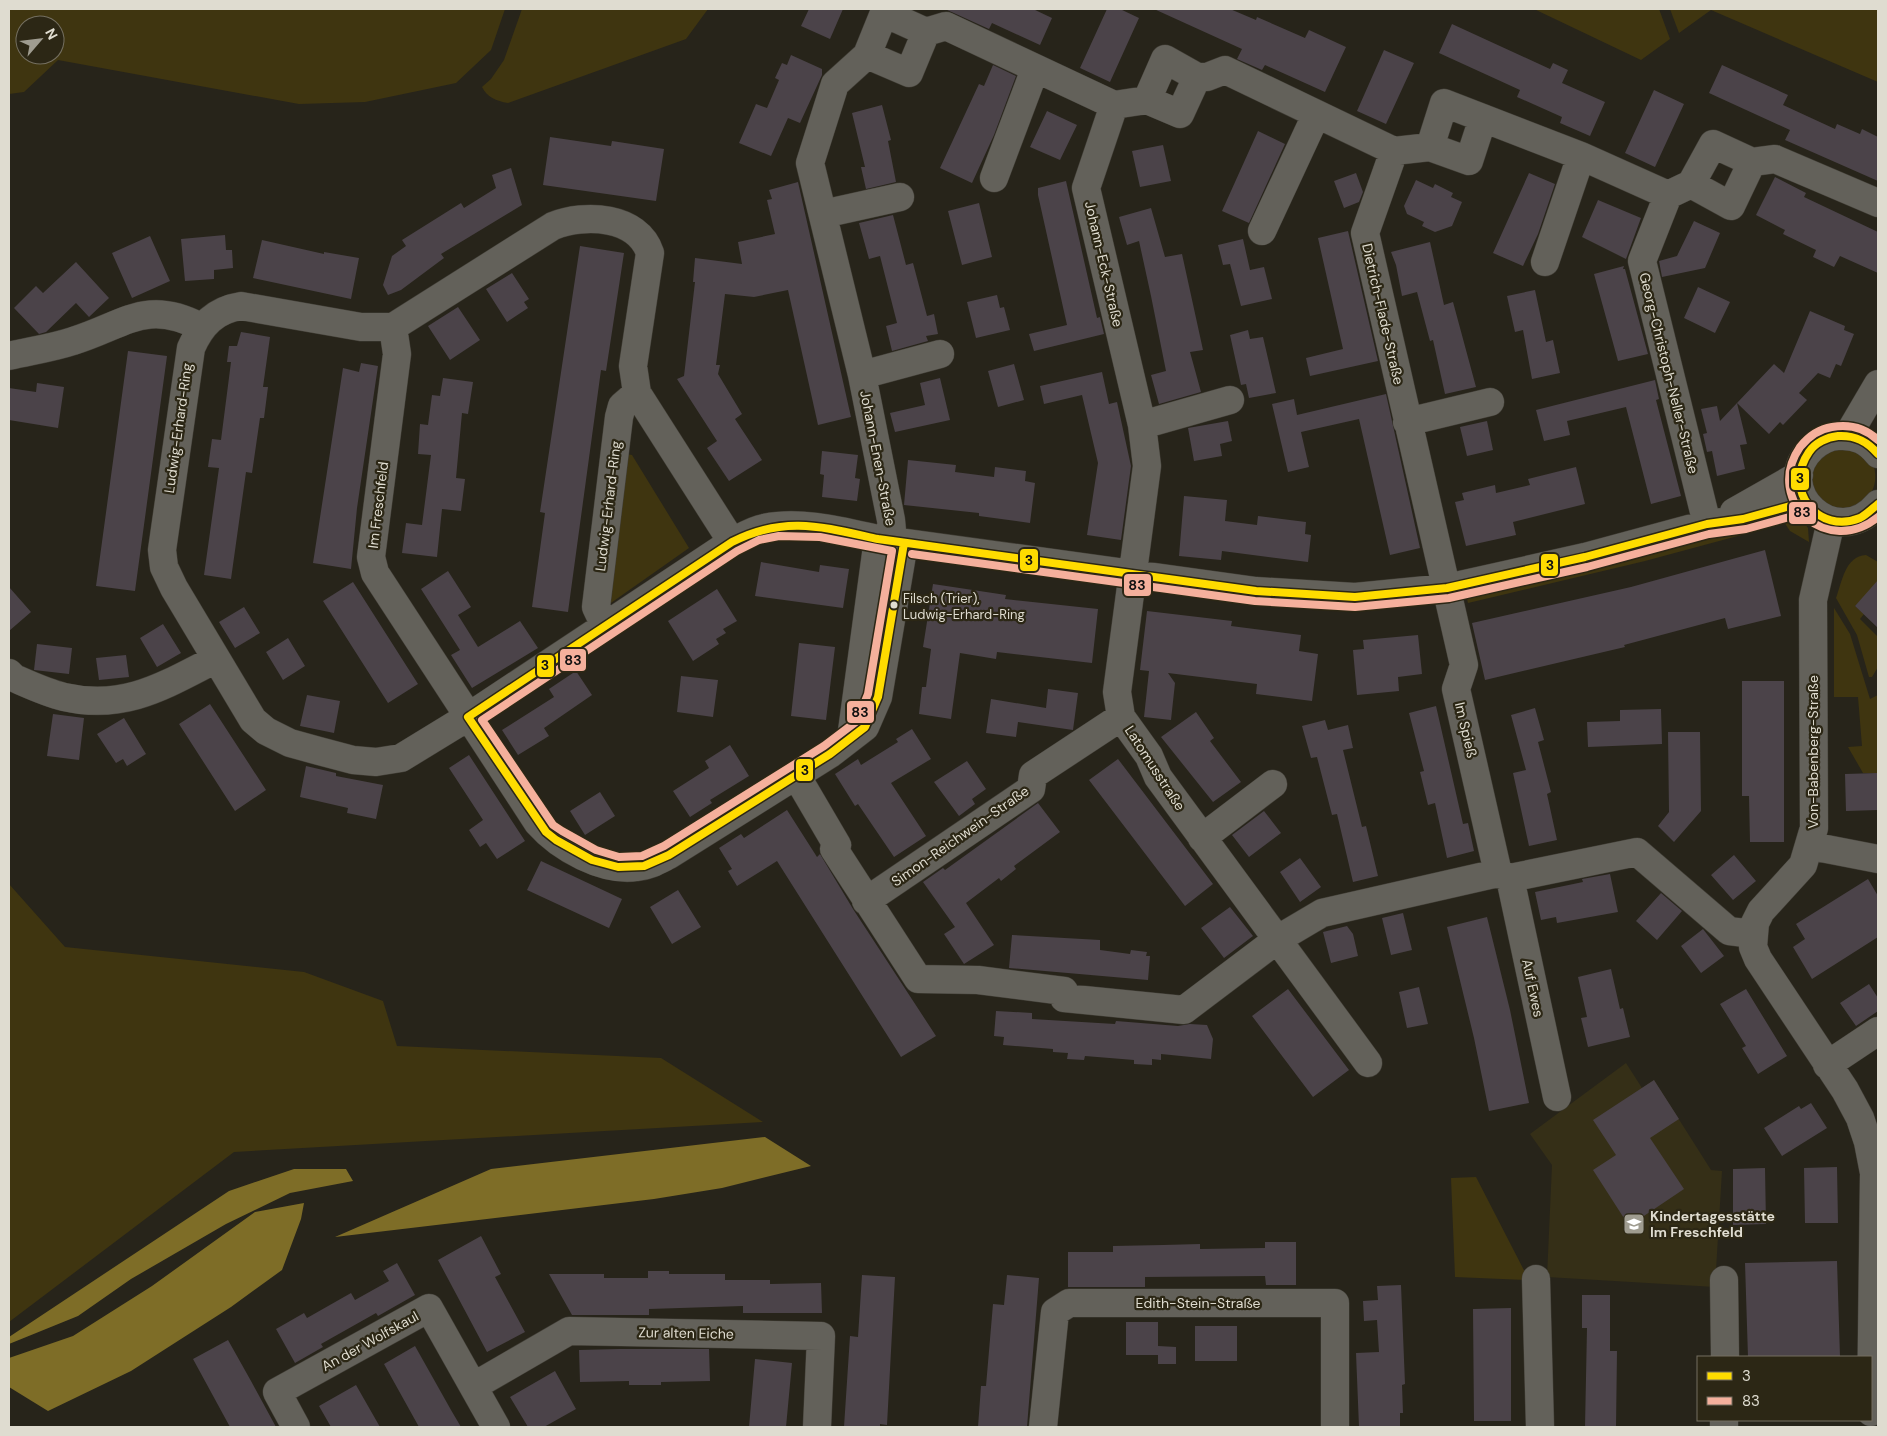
<svg xmlns="http://www.w3.org/2000/svg" width="1887" height="1436" font-family="'DM Sans',sans-serif">
  <style>
    .built { fill: #352f17 }
    .green { fill: #3f3510; fill-rule: evenodd }
    .water { fill: #7e6d27 }
    .building { fill: #4b4349 }
    .lines { fill: none; stroke-linecap: round; stroke-linejoin: round }
    .minor-casing { stroke: #413e36; stroke-width: 29 }
    .minor { stroke: #63615a; stroke-width: 28 }
    .bus-1-casing { stroke: #2c2715; stroke-width: 11 }
    .bus-2-casing { stroke: #2c2715; stroke-width: 11 }
    .bus-1 { stroke: #ffdc00; stroke-width: 8 }
    .bus-2 { stroke: #f5b09c; stroke-width: 8 }
    .bus-dot { fill: #dfdcd0; stroke: #2c2715; stroke-width: 2 }
    .labels { text-anchor: middle; stroke-width: 4.5; stroke-linejoin: round; paint-order: stroke }
    .bus-label { font-size: 13px; fill: #dfdcd0; stroke: #2c2715; text-anchor: start }
    .street-label { font-size: 14px; fill: #dfdcd0; stroke: #2c2715 }
    .poi-label { font-size: 14px; font-weight: bold; fill: #dfdcd0; stroke: #2c2715; text-anchor: start }
    .line-badge { stroke: #2c2715; stroke-width: 2 }
    .pale-badge-label { font-size: 14px; text-anchor: middle; font-weight: bold; fill: #111 }
  </style>
  <rect width="100%" height="100%" fill="#27241a"/>
  <path class="built" d="M1626 1063 1642 1088 1654 1080 1711 1170 1722 1171 1715 1287 1547 1277 1552 1165 1530 1134Z"/>
  <path class="green" d="M9 9H505L491 50 456 83 365 102 299 104 58 60 24 92 9 94ZM25 25H55V55H25Z
    M522 9H708L686 39 508 103C496 101 487 97 482 87L491 79 504 60Z
    M1534 9H1659L1670 39 1641 60Z
    M1670 9H1878V82L1711 10 1679 33Z
    M1849 445 1873 463C1879 483 1873 493 1859 508L1831 510 1811 491C1812 451 1813 458 1849 445Z
    M621 453 632 455 689 548 608 605Z
    M1800 517 1808 528 1809 542 1790 531 1782 519Z
    M1769 519 1771 527 1645 561 1468 603 1466 595Z
    M1866 555 1878 562V583L1855 606 1864 614 1860 619 1878 637V667L1872 677H1869L1857 635 1836 598C1842 582 1845 556 1866 555Z
    M1834 608 1850 634 1870 699 1878 695V773H1863L1848 747 1862 746 1858 697H1834Z
    M9 884 65 947 304 972 383 1001 397 1046 661 1058 763 1122 234 1152 9 1322Z
    M1476 1177 1529 1280 1455 1277 1451 1178Z"/>
  <path class="water" d="M765 1137 811 1166 722 1188 654 1199 335 1237 491 1169Z
    M294 1169H346L353 1181 290 1193 226 1224 131 1279 78 1316 9 1344V1337L229 1191Z
    M304 1203 301 1219 282 1270 231 1307 131 1371 48 1411 9 1387V1358L73 1336 152 1286 255 1212Z"/>
  <path class="building" d="M809 9H843L830 39 801 26Z
    M945 9H1033L1052 18 1040 45 992 23 989 29Z
    M1107 9H1120L1139 18 1110 82 1080 68Z
    M1154 9H1230L1256 20 1257 17 1305 38 1309 30 1346 47 1325 92 1265 65 1262 70 1237 59 1242 49Z
    M1452 24 1550 69 1553 63 1568 70 1562 83 1605 102 1590 136 1560 123 1562 117 1517 97 1520 90 1439 53Z
    M1384 50 1414 63 1386 124 1357 111Z
    M791 55 822 69V75L800 123 788 118 771 156 739 143 756 104 767 108 779 80 775 78 782 63 787 65Z
    M993 65 1016 76 994 135 972 183 940 168 979 84 984 86Z
    M1722 65 1788 95 1783 105 1835 129 1837 124 1860 134 1862 129 1878 137V181L1785 140 1790 130 1709 93Z
    M1654 90 1684 104 1655 167 1625 153Z
    M882 105 891 140 888 141 896 182 866 189 861 167H865L852 113Z
    M1047 111 1077 125 1060 160 1030 147Z
    M1258 131 1285 144 1249 223 1222 211Z
    M550 137 611 146 612 141 664 149 656 201 543 185Z
    M1163 145 1171 181 1140 187 1132 151Z
    M511 168 522 205 441 254 444 258 401 290 388 295 383 285 392 256 406 246 402 240 461 203 464 208 496 188 492 175Z
    M1356 173 1363 192 1359 202 1344 208 1334 181Z
    M1529 173 1555 184 1538 234 1523 266 1493 253Z
    M1775 177 1806 193 1804 197 1878 232V273L1840 256 1834 267 1813 257 1816 250 1783 234 1785 230 1756 215Z
    M1416 180 1433 188 1435 184 1453 193 1451 197 1462 202 1452 226 1435 232 1422 226 1424 222 1407 214 1404 206Z
    M1066 181 1097 318 1100 317 1104 334 1034 351 1029 334 1067 325 1038 195V188Z
    M798 182 851 417 818 425 788 290 754 297 725 294 716 365H720L718 374 742 414 735 419 762 460 729 481 707 448 717 441 677 379 684 376 695 282H693L695 258 742 264 738 242 775 234 767 200 772 199 769 190Z
    M1598 200 1641 218 1626 259 1582 237Z
    M979 203 992 257 962 265 948 211Z
    M1151 208 1165 257 1182 254 1203 350 1190 352 1201 392 1159 404 1151 375 1166 371 1151 296 1139 241 1127 245 1119 217Z
    M893 215 906 265 913 263 927 316 934 314 938 334 926 336 928 341 892 351 886 326 897 323 880 256 869 259 859 223Z
    M1694 221 1720 233 1705 268 1662 277 1659 261 1677 256Z
    M1348 231 1378 361 1310 376 1306 358 1343 349 1318 238Z
    M225 235 226 250H232L233 268 214 270V279L185 281 181 239Z
    M150 236 170 281 132 298 112 253Z
    M1243 239 1250 270 1264 267 1272 299 1241 306 1230 264 1223 265 1218 245Z
    M262 240 324 254V252L359 258 351 299 253 278Z
    M1430 242 1444 305 1453 302 1476 387 1445 394 1433 340 1430 341 1417 292 1402 296 1396 265 1391 252Z
    M580 246 624 253 606 371 601 370 568 612 532 607 545 513 540 512Z
    M76 262 109 298 89 317 76 303 46 332 39 334 14 308 36 286 43 293Z
    M1624 266 1623 269H1625L1648 354 1618 361 1594 274Z
    M512 273 529 299 524 302 528 308 507 322 486 289Z
    M1698 287 1730 302 1715 333 1684 318Z
    M1535 290 1546 342 1553 340 1560 373 1532 379 1523 330 1515 332 1507 296Z
    M997 295 1000 308 1004 307 1010 330 976 338 967 302Z
    M458 307 480 340 450 360 428 326Z
    M1810 311 1845 326 1844 330 1854 334 1841 366 1836 364 1830 378 1818 373 1799 393 1807 400 1783 425 1780 422 1769 434 1737 403 1774 364 1784 373Z
    M1248 330 1250 339 1263 337 1276 393 1249 398 1246 384 1241 385 1230 335Z
    M241 332 270 337 263 387H268L264 418H260L252 473 246 472 231 579 204 575 219 468 208 467 212 439 221 440 231 362H227L229 346H237Z
    M128 351 167 356 135 591 96 586Z
    M361 363 378 366 357 508 351 569 313 563 343 368 359 372Z
    M1014 364 1024 400 998 407 988 371Z
    M1102 372 1109 404 1117 402 1131 466 1121 540 1087 535 1098 463 1082 395 1044 404 1040 386Z
    M443 378 473 382 468 414 462 413 456 478 465 479 461 511 442 509 437 557 402 553 406 523 422 525 431 455 418 454 420 424 428 425 432 395 440 396Z
    M940 378 950 420 895 432 890 413 925 405 920 383Z
    M1655 380 1659 399 1656 400 1681 496 1651 504 1626 407 1567 421 1570 435 1544 441 1536 410Z
    M37 383 64 387 58 428 9 420V388L36 392Z
    M1386 394 1420 548 1390 555 1359 419 1301 432 1309 467 1288 472 1272 404 1294 399 1297 415Z
    M1737 403 1747 444 1740 445 1745 469 1717 476 1712 451 1707 452 1703 434 1707 433 1701 409 1717 406 1720 421Z
    M1228 421 1232 441 1220 444 1222 456 1194 461 1188 428Z
    M1487 421 1493 450 1467 456 1460 427Z
    M822 451 858 455 855 478 860 479 857 501 822 497 824 475 820 474Z
    M908 460 956 465 955 472 994 477 995 467 1026 471 1025 481 1035 483 1030 523 979 516V513L904 505Z
    M1576 467 1585 504 1513 522 1516 535 1466 546 1455 502 1464 500 1462 493 1495 485 1496 493 1530 485 1528 479Z
    M1184 496 1227 500 1225 521 1257 525 1258 516 1306 522 1305 534 1311 535 1308 562 1222 551 1221 560 1179 556Z
    M1765 550 1781 616 1728 629 1725 618 1624 645 1625 647 1485 680 1472 623 1631 587Z
    M761 562 819 572 820 565 849 569 843 608 755 596Z
    M448 571 471 607 458 615 478 647 520 621 538 648 472 688 451 655 460 650 421 589Z
    M1878 580V628L1855 606Z
    M353 582 418 684 388 703 323 601Z
    M933 584 1006 595 1005 599 1098 609 1092 663 997 652 996 659 960 653 951 719 919 714 922 687H926L931 649 923 647Z
    M9 587 31 612 9 631Z
    M717 589 737 621 723 629 726 633 716 639 719 644 693 661 668 621Z
    M244 607 260 633 235 648 219 622Z
    M1147 611 1232 621 1231 626 1301 635 1299 651 1318 654 1312 701 1256 694 1257 684 1168 673 1175 683 1171 720 1144 717 1149 671 1140 670Z
    M163 624 181 653 157 667 140 638Z
    M1418 635 1422 674 1398 677 1399 691 1357 695 1353 650 1364 649 1363 640Z
    M288 638 305 666 283 680 266 652Z
    M799 643 835 647 826 720 791 716Z
    M37 644 72 648 69 674 34 670Z
    M126 655 129 677 99 680 96 658Z
    M576 671 592 695 544 728 549 736 518 755 502 730 554 697 549 689Z
    M681 676 718 680 713 717 677 712Z
    M1742 681H1784V842H1750L1749 796H1742Z
    M1048 689 1078 693 1073 730 1018 722 1016 737 986 733 991 699 1046 708Z
    M307 695 340 701 334 733 300 726Z
    M210 704 266 790 235 811 179 724Z
    M1436 706 1463 824 1468 823 1474 851 1447 858 1435 803 1428 805 1420 772 1424 771 1409 713Z
    M1535 708 1544 740 1538 742 1551 792 1547 794 1557 840 1529 846 1513 773 1526 770 1511 715Z
    M1661 709 1662 744 1588 747 1587 722 1620 721V710Z
    M1196 712 1214 738 1210 741 1241 782 1213 802 1161 737Z
    M53 714 84 718 79 760 47 756Z
    M124 718 146 754 127 766 123 759 116 763 97 734Z
    M1325 720 1328 730 1348 725 1353 748 1343 750 1362 827 1366 826 1378 876 1353 882 1337 814 1332 815 1317 757 1311 758 1302 726Z
    M912 729 931 759 891 783 926 836 894 857 858 804 855 806 835 774 858 759 861 765 898 742 896 739Z
    M1668 732H1700L1701 811 1674 842 1658 826 1669 812Z
    M730 745 749 776 710 800 712 803 690 817 673 791 709 768 705 761Z
    M469 755 525 841 497 859 486 843 480 847 469 830 483 820 449 768Z
    M1118 759 1213 884 1185 906 1089 780Z
    M967 761 986 789 972 799 975 804 959 816 934 782Z
    M306 766 336 773V776L383 785 376 819 347 813 348 808 300 797Z
    M1878 773V810L1846 811 1845 774Z
    M600 792 615 816 585 835 570 811Z
    M1038 803 1060 832 1014 866 1016 869 1001 881 999 878 966 903 994 945 964 964 944 934 955 927 923 882 943 868 945 870Z
    M787 810 817 857 820 854 853 909 936 1036 901 1057 777 861 737 886 728 871 732 869 719 848 741 834 744 838Z
    M1264 811 1281 833 1249 857 1232 835Z
    M1734 855 1756 881 1733 900 1711 875Z
    M1300 858 1321 887 1300 902 1280 872Z
    M541 861 622 899 609 928 527 890Z
    M1610 874 1618 912 1557 923 1556 917 1541 920 1535 892 1583 882 1582 879Z
    M1868 879 1878 896V937L1812 979 1793 947 1805 939 1796 924Z
    M678 890 701 927 672 944 650 907Z
    M1661 893 1682 911 1657 940 1636 921Z
    M1230 907 1253 936 1224 958 1201 928Z
    M1403 913 1412 950 1391 955 1382 918Z
    M1487 917 1510 1010 1529 1103 1489 1111 1474 1038 1447 927Z
    M1347 926 1353 934 1358 956 1331 963 1323 932Z
    M1703 929 1724 956 1701 973 1681 946Z
    M1012 935 1100 940V950L1130 954 1131 950 1147 952 1146 956H1150L1148 980 1009 968Z
    M1611 969 1620 1009 1623 1008 1630 1037 1588 1047 1581 1018 1587 1017 1578 977Z
    M1869 984 1878 998V1011L1856 1026 1840 1003Z
    M1419 987 1428 1024 1407 1028 1399 992Z
    M1288 989 1349 1070 1313 1097 1252 1016Z
    M1746 989 1787 1056 1758 1074 1742 1048 1746 1046 1720 1004Z
    M996 1011 1032 1013V1019L1115 1024 1116 1021 1178 1026 1190 1024 1207 1025 1213 1039 1211 1059 1161 1054V1060L1152 1059V1065L1134 1064V1060L1085 1056 1084 1060 1067 1059 1068 1053 1053 1052V1049L1003 1045 1004 1037 994 1036Z
    M1654 1080 1679 1119 1650 1138 1684 1189 1629 1226 1593 1170 1616 1155 1593 1120Z
    M1811 1103 1827 1128 1782 1156 1764 1128 1799 1106 1801 1109Z
    M1837 1167 1838 1223H1805L1804 1168Z
    M1765 1168 1766 1224 1733 1225V1169Z
    M481 1236 501 1274 495 1277 525 1332 487 1352 438 1260Z
    M1265 1242H1296V1285H1266L1265 1276 1145 1277V1287H1068V1252H1113V1246L1163 1245 1200 1244V1249L1265 1248Z
    M1837 1261 1840 1357H1748L1745 1263Z
    M397 1263 415 1295 378 1316 376 1313 321 1344 323 1347 295 1363 276 1329 304 1313 307 1318 351 1293 355 1300 389 1281 383 1271Z
    M648 1271H669V1274H725V1280H770V1284L821 1283 822 1313H743V1306L649 1309V1315H572L549 1274H604V1278H648Z
    M862 1275 895 1277 887 1425 880 1424V1427H844L850 1336 858 1337Z
    M1007 1275 1039 1278 1027 1427H978L981 1386H986L993 1304 1004 1305Z
    M1401 1285 1405 1384 1402 1385 1403 1413H1400V1427H1359L1356 1353 1379 1352 1377 1320 1364 1321 1363 1301 1378 1300 1377 1286Z
    M1582 1295H1610V1351H1617L1616 1427H1585L1587 1328H1582Z
    M1511 1308V1421H1474L1473 1309Z
    M1126 1322H1158V1346L1176 1347V1364H1158V1355H1126Z
    M1195 1326H1237V1361H1195Z
    M228 1340 251 1381 276 1427H230L193 1359Z
    M415 1346 451 1410 461 1427H419L384 1364Z
    M619 1349H709L710 1381 661 1382V1385H629V1381L580 1382 579 1350Z
    M755 1359 792 1363 786 1427H749Z
    M555 1371 576 1409 544 1427H528L510 1397Z
    M356 1385 380 1427H331L319 1406Z"/>
  <g class="lines">
    <g class="minor-casing">
      <path id="minor" d="M867 55 909 73 926 32
        M1147 100 1165 59 1197 77
        M1114 105 1086 188 1142 425 1147 466 1117 692 1121 717 1149 756 1158 777 1368 1063
        M1430 147 1469 161 1483 118
        M1394 151 1365 233 1464 665 1456 689 1498 873
        M994 178 1035 69
        M1691 184 1731 206 1752 162
        M1668 195 1642 261 1707 524
        M823 214 900 197
        M1262 231 1316 115
        M1545 262 1581 156
        M393 327 397 354 371 557 375 573 538 823C560 848 603 872 637 867 649 866 659 860 669 855L830 754 865 727 878 697 904 543
        M9 356C30 351 52 348 73 341 125 325 146 298 201 327
        M862 375 940 354
        M1407 422 1490 402
        M1142 425 1230 400
        M1848 435 1878 384
        M1878 454C1868 441 1856 435 1839 436 1829 436 1820 441 1812 448 1769 489 1836 554 1878 504
        M1734 512 1799 475
        M1831 521 1813 600 1814 828 1803 865 1761 911 1755 923 1753 947 1758 959 1845 1090 1860 1118 1868 1142 1874 1173 1871 1412
        M893 541 891 520 862 375 810 163 835 84 867 55 884 13 926 32 946 26 1114 105 1147 100 1180 114 1197 77H1207L1225 70 1394 151 1430 147 1444 103 1581 156 1668 195 1691 184 1713 144 1752 162 1775 159 1878 203
        M732 542 637 393 633 366 650 253C638 216 585 213 553 226L393 327H361L241 306C215 310 201 325 191 348L162 550 164 567 174 588 253 720 266 731 290 743 319 751 353 760 376 762 401 758 468 717 732 542C742 537 753 530 764 528 800 520 842 531 878 539L1256 591 1355 597 1447 588 1585 557 1707 524 1743 519 1805 502
        M605 626 596 607 619 417 622 406 637 393
        M9 673 14 678C30 685 47 693 64 697 125 711 165 685 216 659
        M852 731 878 539
        M796 775 837 845 834 849 918 979 978 980 1064 991V998L1184 1010 1278 939 1322 913 1498 873 1510 878 1637 852 1729 931 1753 934
        M1202 838 1273 784
        M1811 846 1878 859
        M1510 878 1557 1097
        M866 901 1031 789 1033 775 1121 717
        M1827 1065 1878 1031
        M1536 1279 1540 1427
        M1724 1280 1725 1357
        M474 1386 569 1331 821 1336 817 1427
        M296 1427 277 1392 429 1308 496 1427
        M1043 1427 1055 1312 1069 1303H1335V1427
        M1724 1427V1420"/>
    </g>
    <use href="#minor" class="minor"/>
    <g class="bus-1-casing">
      <path id="bus-1" d="M1878 454C1867 441 1855 435 1838 436 1827 437 1815 443 1809 452 1782 491 1819 535 1860 518 1866 515 1873 508 1878 504
        M904 543 878 697 865 727 830 754 669 855 644 866 618 867 592 860 556 840 546 832 468 717 732 542C785 515 823 527 878 539L1256 591 1355 597 1447 588 1585 557 1707 524 1743 519 1805 502"/>
    </g>
    <g class="bus-2-casing">
      <path id="bus-2" d="M1878 440C1865 428 1849 424 1832 427 1819 429 1808 437 1800 447 1763 501 1828 558 1878 517
        M779 536 820 537 892 551 868 694 857 721 824 746 664 846 642 856 619 857 596 850 562 831 553 825 482 720 737 551 759 540Z
        M912 554 1255 601 1355 607 1449 598 1587 567 1709 534 1746 529 1808 512"/>
    </g>
    <use href="#bus-1" class="bus-1"/>
    <use href="#bus-2" class="bus-2"/>
  </g>
  <defs>
    <g id="school-square" transform="scale(1.125)"><rect x="-9" y="-9" width="18" height="18" rx="4" fill="#9f9c90" stroke="#2c2715"/><path d="M0-5L7-2L0 1L-7-2ZM-4 1L0 2.5L4 1V4Q0 6-4 4Z" fill="#fff"/></g>
  </defs>
  <g fill-rule="evenodd">
    <use href="#school-square" x="1634" y="1224"/>
  </g>
  <circle class="bus-dot" cx="894" cy="605" r="4.5"/>
  <g class="labels">
    <g class="bus-label">
      <text x="903" y="603">Filsch (Trier),<tspan x="903" dy="16">Ludwig-Erhard-Ring</tspan></text>
    </g>
    <g class="street-label">
      <text transform="translate(1104 264) rotate(77)" y="5">Johann-Eck-Straße</text>
      <text transform="translate(1383 314) rotate(77)" y="5">Dietrich-Flade-Straße</text>
      <text transform="translate(1669 373) rotate(76)" y="5">Georg-Christoph-Neller-Straße</text>
      <text transform="translate(178 428) rotate(-82)" y="5">Ludwig-Erhard-Ring</text>
      <text transform="translate(878 458) rotate(79)" y="5">Johann-Enen-Straße</text>
      <text transform="translate(378 505) rotate(-83)" y="5">Im Freschfeld</text>
      <text transform="translate(608 506) rotate(-83)" y="5">Ludwig-Erhard-Ring</text>
      <text transform="translate(1466 730) rotate(77)" y="5">Im Spieß</text>
      <text transform="translate(1813 752) rotate(-90)" y="5">Von-Babenberg-Straße</text>
      <text transform="translate(1155 768) rotate(57)" y="5">Latomusstraße</text>
      <text transform="translate(960 836) rotate(-35)" y="5">Simon-Reichwein-Straße</text>
      <text transform="translate(1533 988) rotate(78)" y="5">Auf Ewes</text>
      <text x="1198" y="1308">Edith-Stein-Straße</text>
      <text transform="translate(686 1333) rotate(1)" y="5">Zur alten Eiche</text>
      <text transform="translate(370 1341) rotate(-29)" y="5">An der Wolfskaul</text>
    </g>
    <g class="poi-label">
      <text x="1650" y="1221">Kindertagesstätte<tspan x="1650" dy="16">Im Freschfeld</tspan></text>
    </g>
  </g>
  <g class="line-badge">
    <rect x="1790" y="467" width="20" height="24" rx="5" fill="#ffdc00"/>
    <rect x="1788" y="501" width="29" height="24" rx="5" fill="#f5b09c"/>
    <rect x="1019" y="548" width="20" height="24" rx="5" fill="#ffdc00"/>
    <rect x="1540" y="553" width="19" height="24" rx="5" fill="#ffdc00"/>
    <rect x="1123" y="573" width="29" height="24" rx="5" fill="#f5b09c"/>
    <rect x="559" y="648" width="28" height="24" rx="5" fill="#f5b09c"/>
    <rect x="536" y="654" width="19" height="24" rx="5" fill="#ffdc00"/>
    <rect x="846" y="700" width="29" height="24" rx="5" fill="#f5b09c"/>
    <rect x="795" y="758" width="19" height="24" rx="5" fill="#ffdc00"/>
  </g>
  <g class="pale-badge-label">
    <text x="1800" y="483">3</text>
    <text x="1802" y="517">83</text>
    <text x="1029" y="565">3</text>
    <text x="1550" y="570">3</text>
    <text x="1137" y="590">83</text>
    <text x="573" y="665">83</text>
    <text x="545" y="670">3</text>
    <text x="860" y="717">83</text>
    <text x="805" y="775">3</text>
  </g>
  <rect width="1887" height="1436" fill="none" stroke="#dfdcd0" stroke-width="20"/>
  <rect x="1697" y="1356" width="175" height="65" fill="#2c2715" stroke="#746f60"/>
  <rect x="1707" y="1372" width="25" height="8" fill="#ffdc00" stroke="#746f60"/>
  <text x="1742" y="1381" font-size="15" fill="#dfdcd0">3</text>
  <rect x="1707" y="1397" width="25" height="8" fill="#f5b09c" stroke="#746f60"/>
  <text x="1742" y="1406" font-size="15" fill="#dfdcd0">83</text>
  <g transform="translate(40 40) rotate(62)"><circle r="24" fill="#2c2715" stroke="#746f60"/>
  <path d="M0-4L9 19L0 12L-9 19Z" fill="#9f9c90"/>
  <text y="-8" font-size="14" font-weight="bold" text-anchor="middle" fill="#dfdcd0">N</text>
  </g>
</svg>
